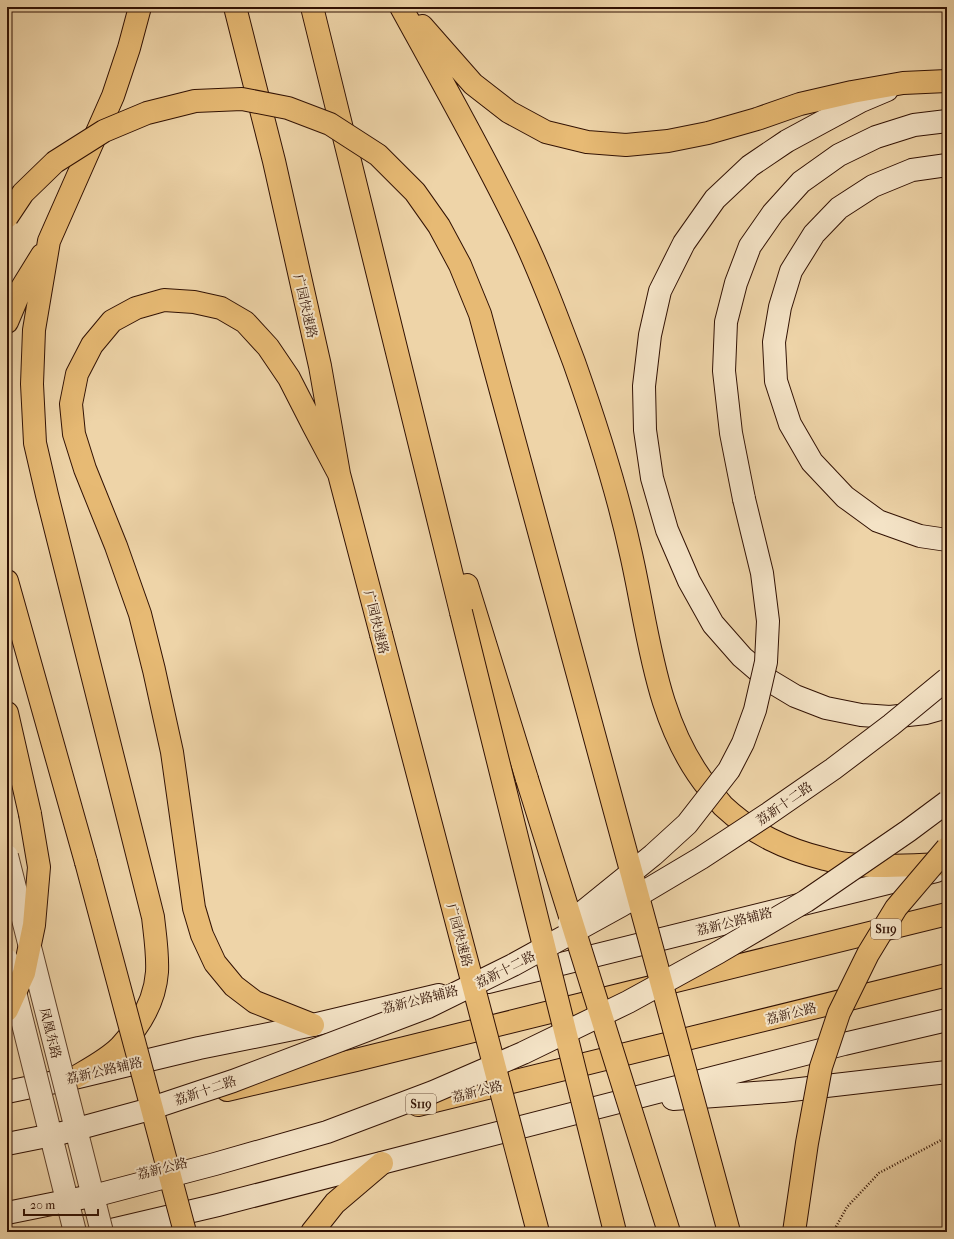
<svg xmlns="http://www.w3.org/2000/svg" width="954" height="1239" font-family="'IM FELL French Canon','Noto Serif SC',serif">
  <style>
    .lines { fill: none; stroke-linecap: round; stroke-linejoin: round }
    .secondary-casing { stroke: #311103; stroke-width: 24 }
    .primary-casing { stroke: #311103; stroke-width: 24 }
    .trunk-casing { stroke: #311103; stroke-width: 24 }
    .path { stroke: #311103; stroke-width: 2.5; stroke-dasharray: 1 2; stroke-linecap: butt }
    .secondary { stroke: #f4e3c6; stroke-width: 22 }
    .primary { stroke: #e7ba74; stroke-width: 22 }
    .trunk { stroke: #e7ba74; stroke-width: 22 }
    .tertiary-bridge-casing { stroke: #60422c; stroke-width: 24; stroke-linecap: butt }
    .secondary-bridge-casing { stroke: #311103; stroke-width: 24; stroke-linecap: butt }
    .trunk-bridge-casing { stroke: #311103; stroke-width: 24; stroke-linecap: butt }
    .tertiary-bridge { stroke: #f4e3c6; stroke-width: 22 }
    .secondary-bridge { stroke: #f4e3c6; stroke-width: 22 }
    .trunk-bridge { stroke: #e7ba74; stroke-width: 22 }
    .labels { text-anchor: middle; stroke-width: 4; stroke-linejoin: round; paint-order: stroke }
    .shield { fill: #f4e3c6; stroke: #6c503e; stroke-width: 1 }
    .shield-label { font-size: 12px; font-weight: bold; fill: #311103 }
    .street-label { font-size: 13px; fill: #311103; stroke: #f4e3c6 }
  </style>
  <rect width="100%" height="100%" fill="#eed4a8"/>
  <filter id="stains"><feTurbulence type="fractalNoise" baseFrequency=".005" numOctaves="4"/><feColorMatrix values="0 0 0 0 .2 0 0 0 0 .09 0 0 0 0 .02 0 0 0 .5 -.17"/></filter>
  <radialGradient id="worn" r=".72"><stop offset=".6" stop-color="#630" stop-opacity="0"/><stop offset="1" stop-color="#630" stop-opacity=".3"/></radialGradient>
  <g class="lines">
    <g class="secondary-casing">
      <path id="secondary" d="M887 90 861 101 787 141 750 166 715 199 684 243 660 291 650 335 644 386 645 430 652 478 667 530 689 581 713 624 742 657 770 681 795 696 826 708 861 715 890 717 926 713 947 707
        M947 165 912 170 873 186 839 208 814 234 791 271 780 307 774 342 776 381 790 424 812 462 845 497 878 521 920 536 947 540
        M744 499 731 433 724 371 726 322 736 283 750 246 773 213 801 182 839 155 876 137 914 125 947 121
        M488 982 936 871
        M7 1092 74 1078 199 1048 313 1025 439 995
        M673 1099 783 1091 947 1072
        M103 1232 218 1205 844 1044 947 1020"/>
    </g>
    <g class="primary-casing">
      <path id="primary" d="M227 1090 356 1060 947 914
        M418 1105 947 975"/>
    </g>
    <g class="trunk-casing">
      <path id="trunk" d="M235 7 274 161 320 366 339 474 381 634
        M312 7 461 612
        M401 7C441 80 483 153 519 228 540 271 557 317 574 362 596 424 617 489 631 554 649 633 655 723 709 789 713 794 718 800 723 806 753 834 785 849 825 859 832 861 840 863 847 864 880 868 914 865 947 864
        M422 26 473 84 509 112 546 132 587 142 626 145 668 141 708 133 757 119 800 104 852 92 903 83 947 81
        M7 322 21 289 42 255
        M7 581 86 862
        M467 585 527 779
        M7 713 30 814
        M313 1025 255 1002 234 986 215 963 202 935 194 908 172 752 154 670 140 614 116 546 85 469 74 434 71 404 77 374 92 345 112 321 136 308 164 300 194 302 221 308 245 322 268 347 289 378 313 425 339 474
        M74 1078C89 1069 107 1060 120 1047 139 1027 155 1001 157 972 158 954 155 935 153 917L47 495 35 443 32 384 34 330 49 241 113 96 129 48 140 7
        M312 1232 335 1203 382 1163"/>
    </g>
    <path class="path" d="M833 1232 847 1207 879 1173 947 1137"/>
    <use href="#secondary" class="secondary"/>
    <use href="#primary" class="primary"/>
    <use href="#trunk" class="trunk"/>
    <g class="tertiary-bridge-casing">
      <path id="tertiary-bridge" d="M7 856 102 1232
        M7 960 75 1232"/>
    </g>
    <g class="secondary-bridge-casing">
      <path id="secondary-bridge" d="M569 923 653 855 687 824 729 770 743 743 755 710 766 662 768 621 762 573 744 499
        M7 1144 62 1133 143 1111 233 1081 428 1007 513 965 622 905 701 858 768 814 833 769 891 725 947 679
        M7 1213 101 1194 215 1164 327 1132 433 1092 523 1053 628 1002 719 952 806 901 908 831 947 802"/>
    </g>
    <g class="trunk-bridge-casing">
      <path id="trunk-bridge" d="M7 217 23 193 55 162 104 131 147 113 195 101 242 99 288 108 330 124 378 155 415 192 439 226 460 265 480 314 729 1232
        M461 612 615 1232
        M381 634 538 1232
        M527 779 669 1232
        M86 862 185 1232
        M7 1010 24 973 34 925 39 867 30 814
        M794 1232 807 1143 821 1067 839 1013 868 954 896 908 947 848"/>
    </g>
    <use href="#tertiary-bridge" class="tertiary-bridge"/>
    <use href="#secondary-bridge" class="secondary-bridge"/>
    <use href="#trunk-bridge" class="trunk-bridge"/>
  </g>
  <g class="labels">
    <g class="shield">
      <rect x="871" y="919" width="30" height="20" rx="3"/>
      <rect x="406" y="1094" width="30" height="20" rx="3"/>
    </g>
    <g class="shield-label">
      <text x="886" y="933">S119</text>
      <text x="421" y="1108">S119</text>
    </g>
    <g class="street-label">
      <text transform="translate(306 306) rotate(77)" y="5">广园快速路</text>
      <text transform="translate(377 622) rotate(76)" y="5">广园快速路</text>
      <text transform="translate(784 803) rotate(-35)" y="5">荔新十二路</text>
      <text transform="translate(734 921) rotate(-14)" y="5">荔新公路辅路</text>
      <text transform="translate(460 935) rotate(75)" y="5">广园快速路</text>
      <text transform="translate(505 969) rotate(-27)" y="5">荔新十二路</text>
      <text transform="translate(420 999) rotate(-14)" y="5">荔新公路辅路</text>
      <text transform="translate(791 1013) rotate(-14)" y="5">荔新公路</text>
      <text transform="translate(51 1033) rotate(76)" y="5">凤凰东路</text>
      <text transform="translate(104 1070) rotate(-13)" y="5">荔新公路辅路</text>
      <text transform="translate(205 1090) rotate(-19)" y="5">荔新十二路</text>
      <text transform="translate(477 1091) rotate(-14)" y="5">荔新公路</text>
      <text transform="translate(162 1168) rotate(-14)" y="5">荔新公路</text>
    </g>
  </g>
  <rect width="954" height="1239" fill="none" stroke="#eed4a8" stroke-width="24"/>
  <rect x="8" y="8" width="938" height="1223" fill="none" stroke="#311103" stroke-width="2"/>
  <rect x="12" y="12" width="930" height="1215" fill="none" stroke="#311103"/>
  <path d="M24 1209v6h74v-6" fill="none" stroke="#311103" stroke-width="2"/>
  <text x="30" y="1209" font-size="12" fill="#311103" stroke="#f4e3c6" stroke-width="3" paint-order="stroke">20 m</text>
  <rect width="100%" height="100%" filter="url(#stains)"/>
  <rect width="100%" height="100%" fill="url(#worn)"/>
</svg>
